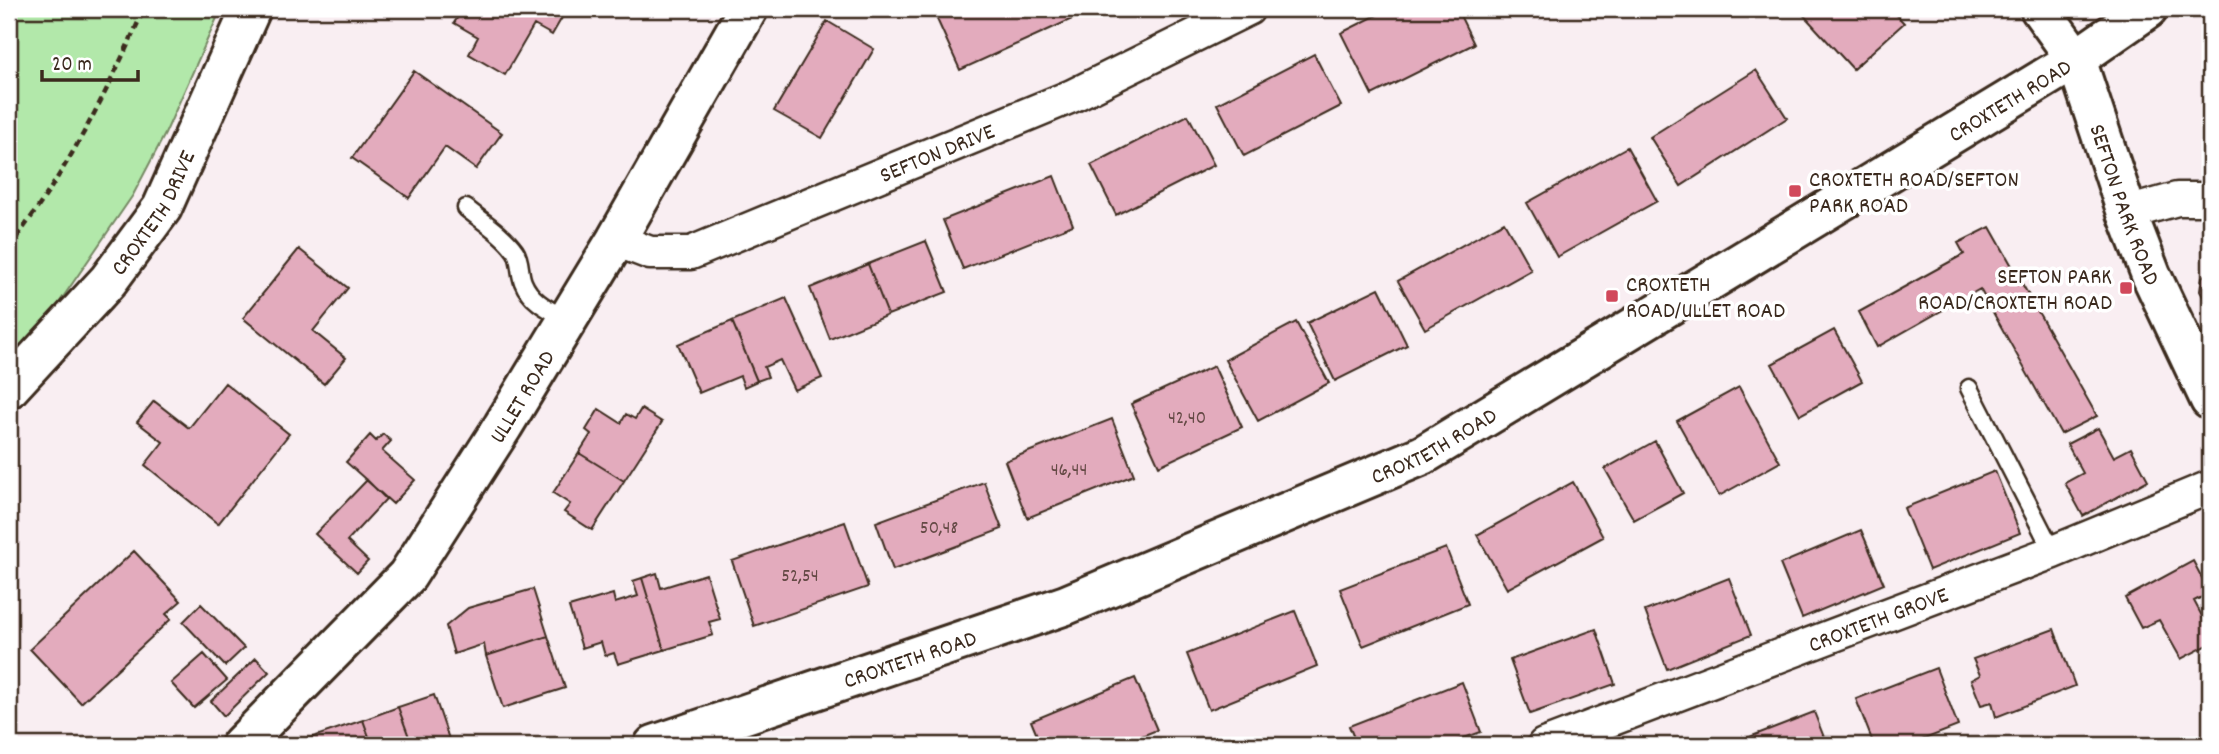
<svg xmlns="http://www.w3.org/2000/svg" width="2219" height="754" font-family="Dekko,sans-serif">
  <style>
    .green { fill: #b2e8aa; stroke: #768964; stroke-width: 2 }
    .building { fill: #e3abbd; stroke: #3b2a1e; stroke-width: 2 }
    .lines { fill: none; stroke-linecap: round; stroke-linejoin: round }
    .service-casing { stroke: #3b2a1e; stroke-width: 21 }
    .minor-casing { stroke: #3b2a1e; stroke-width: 37 }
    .tertiary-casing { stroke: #3b2a1e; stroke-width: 44 }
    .secondary-casing { stroke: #3b2a1e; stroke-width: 44 }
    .path { stroke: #3b2a1e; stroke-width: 4.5; stroke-dasharray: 7 5; stroke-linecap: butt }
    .service { stroke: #fff; stroke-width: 16 }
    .minor { stroke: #fff; stroke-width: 32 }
    .tertiary { stroke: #fff; stroke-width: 38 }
    .secondary { stroke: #fff; stroke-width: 38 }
    .poi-dot { fill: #d1495b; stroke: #fff; stroke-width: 2.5 }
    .labels { text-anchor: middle; stroke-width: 7; stroke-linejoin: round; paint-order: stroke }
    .number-label { font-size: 19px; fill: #654a46 }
    .street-label { font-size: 23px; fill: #3b2a1e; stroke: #fff }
    .poi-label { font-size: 23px; fill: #3b2a1e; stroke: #fff; text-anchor: start }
  </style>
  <rect width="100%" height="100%" fill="#f9eef2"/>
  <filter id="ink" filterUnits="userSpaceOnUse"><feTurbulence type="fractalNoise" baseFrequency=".0143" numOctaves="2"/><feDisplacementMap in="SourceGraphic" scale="14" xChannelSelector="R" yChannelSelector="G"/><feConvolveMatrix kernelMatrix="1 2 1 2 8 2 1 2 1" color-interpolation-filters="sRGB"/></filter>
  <g filter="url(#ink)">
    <path class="green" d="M9 9H221L165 134 133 195 35 338 9 366Z"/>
    <path class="building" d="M463 9H567L552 35 534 25 505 75 469 54 478 37 454 23Z
      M954 9H1094L960 70 936 17Z
      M1389 9H1457L1474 44 1372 95 1341 33Z
      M1798 9H1891L1904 23 1853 69Z
      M827 21 874 49 822 138 774 111Z
      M1314 54 1341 106 1244 156 1217 104Z
      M1756 70 1787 118 1681 186 1650 137Z
      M414 71 502 133 476 169 445 147 409 198 352 158Z
      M1188 115 1214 165 1116 215 1091 165Z
      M1627 147 1657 201 1557 257 1527 203Z
      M1054 176 1073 225 963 269 943 220Z
      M1504 222 1531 270 1425 329 1398 281Z
      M1990 227 2097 416 2061 434 1980 289 1877 347 1859 312 1964 254 1958 243Z
      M926 241 947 292 888 315 868 264Z
      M299 249 348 288 313 331 346 358 324 384 243 318Z
      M868 264 888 315 830 339 810 288Z
      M2210 272V303L2206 302 2200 291 2202 277Z
      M1379 288 1407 345 1335 381 1307 323Z
      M786 298 822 378 794 390 780 360 764 367 768 377 757 381 732 321Z
      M732 321 757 381 744 387 740 376 699 393 678 344Z
      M1296 322 1329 383 1258 421 1225 360Z
      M1834 330 1862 381 1800 415 1772 364Z
      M1214 366 1242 427 1159 466 1131 404Z
      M225 383 289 434 218 524 145 465 163 442 137 422 154 401 189 428Z
      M1739 387 1780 462 1719 496 1677 421Z
      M599 409 621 423 626 414 635 419 641 409 662 422 624 481 579 453 591 434 586 430Z
      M1112 419 1134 475 1027 518 1005 461Z
      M2098 428 2114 457 2131 448 2148 480 2083 516 2065 483 2083 473 2067 444Z
      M383 434 391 441 382 451 415 480 393 504 346 462 370 435 376 441Z
      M1655 441 1683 493 1634 520 1605 469Z
      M579 453 624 481 592 530 564 512 570 504 553 493Z
      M1995 471 2020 533 1929 570 1904 508Z
      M367 480 386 499 347 541 368 561 357 573 315 534Z
      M984 482 1002 529 893 570 876 522Z
      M1573 482 1603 537 1507 589 1477 535Z
      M845 522 868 587 754 626 732 561Z
      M1861 530 1884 584 1802 618 1780 564Z
      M1446 548 1468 604 1363 646 1340 589Z
      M134 551 181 601 166 614 171 619 81 703 30 649Z
      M2193 561 2210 593 2194 601 2210 631V644L2181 659 2159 620 2141 628 2125 598Z
      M657 573 661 588 706 574 720 619 709 622 713 635 664 650 642 578Z
      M642 578 664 650 618 664 614 653 605 656 601 642 582 648 569 607 613 594 615 603 638 596 633 581Z
      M1729 578 1751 635 1667 669 1645 611Z
      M533 589 548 636 486 656 484 644 454 654 446 626 468 608Z
      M201 604 244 648 225 666 183 622Z
      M1295 611 1317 666 1209 710 1187 654Z
      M1596 629 1615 684 1530 714 1510 660Z
      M2054 629 2075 686 1996 717 1992 702 1981 705 1971 680 1980 675 1973 659Z
      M548 636 565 688 503 708 486 656Z
      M204 654 227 680 194 708 171 683Z
      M256 658 269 672 224 716 211 701Z
      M1936 668 1958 726 1909 745H1874L1856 699Z
      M1135 678 1157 730 1119 745H1041L1031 721Z
      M1462 682 1481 732 1445 745H1357L1349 726Z
      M434 695 451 745H412L398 707Z
      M398 707 412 745H372L363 720Z
      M1814 712 1827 745H1729Z
      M363 720 372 745H313L310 738Z
      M976 738 979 745H958Z"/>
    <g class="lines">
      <g class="service-casing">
        <path id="service" d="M466 208C482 221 503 234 515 251 521 260 519 272 523 282 531 302 550 310 568 320
          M1969 388 2053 552"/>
      </g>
      <g class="minor-casing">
        <g id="minor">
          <path d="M2127 213 2177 199H2210"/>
          <path id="s1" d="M616 240 650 253H691L1072 96 1248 9"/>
          <path id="s2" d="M1544 745 2053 552 2210 487"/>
        </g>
      </g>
      <g class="tertiary-casing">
        <g id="tertiary">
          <path id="s3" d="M9 388 108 281 162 208 251 9"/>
        </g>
      </g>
      <g class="secondary-casing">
        <g id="secondary">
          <path id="s4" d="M2040 9 2076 59 2127 213 2151 275 2210 400"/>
          <path id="s5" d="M241 745 407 576 503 426 616 240 748 9"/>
          <path id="s6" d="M654 745 1066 605 1423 455 2076 59 2148 9"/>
        </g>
      </g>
      <path class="path" d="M9 247C66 174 107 93 144 9"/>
      <use href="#service" class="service"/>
      <use href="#minor" class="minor"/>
      <use href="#tertiary" class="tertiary"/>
      <use href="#secondary" class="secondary"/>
    </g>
  </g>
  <g class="poi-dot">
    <rect x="1788" y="184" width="14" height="14" rx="3.5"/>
    <rect x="2119" y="281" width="14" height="14" rx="3.5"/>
    <rect x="1605" y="289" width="14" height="14" rx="3.5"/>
  </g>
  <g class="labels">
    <g class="number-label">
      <text x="1187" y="423">42,40</text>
      <text x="1069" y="475">46,44</text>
      <text x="939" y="533">50,48</text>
      <text x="800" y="581">52,54</text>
    </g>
    <g class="street-label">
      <text dy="8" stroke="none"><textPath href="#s6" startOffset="1508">CROXTETH ROAD</textPath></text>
      <text dy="8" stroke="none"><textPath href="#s1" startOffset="343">SEFTON DRIVE</textPath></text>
      <text dy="8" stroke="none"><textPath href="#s4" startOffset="215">SEFTON PARK ROAD</textPath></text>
      <text dy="8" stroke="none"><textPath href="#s3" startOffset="228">CROXTETH DRIVE</textPath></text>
      <text dy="8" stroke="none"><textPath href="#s5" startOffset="450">ULLET ROAD</textPath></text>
      <text dy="8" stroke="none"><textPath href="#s6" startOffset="836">CROXTETH ROAD</textPath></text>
      <text dy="8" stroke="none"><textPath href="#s2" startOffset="357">CROXTETH GROVE</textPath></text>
      <text dy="8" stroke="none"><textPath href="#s6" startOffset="270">CROXTETH ROAD</textPath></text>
    </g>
    <g class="poi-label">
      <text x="1809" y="186">CROXTETH ROAD/SEFTON<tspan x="1809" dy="26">PARK ROAD</tspan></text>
      <text x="2112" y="283" text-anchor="end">SEFTON PARK<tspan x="2112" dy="26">ROAD/CROXTETH ROAD</tspan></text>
      <text x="1626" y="291">CROXTETH<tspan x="1626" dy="26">ROAD/ULLET ROAD</tspan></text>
    </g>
  </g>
  <rect width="2219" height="754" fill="none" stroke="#fff" stroke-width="35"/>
  <rect x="18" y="18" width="2184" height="719" fill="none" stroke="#3b2a1e" stroke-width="2.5" filter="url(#ink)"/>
  <path d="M42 70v10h96v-10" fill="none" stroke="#3b2a1e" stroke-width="3.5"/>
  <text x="52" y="70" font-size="21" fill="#3b2a1e" stroke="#ffffff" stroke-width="5" paint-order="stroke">20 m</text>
</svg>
